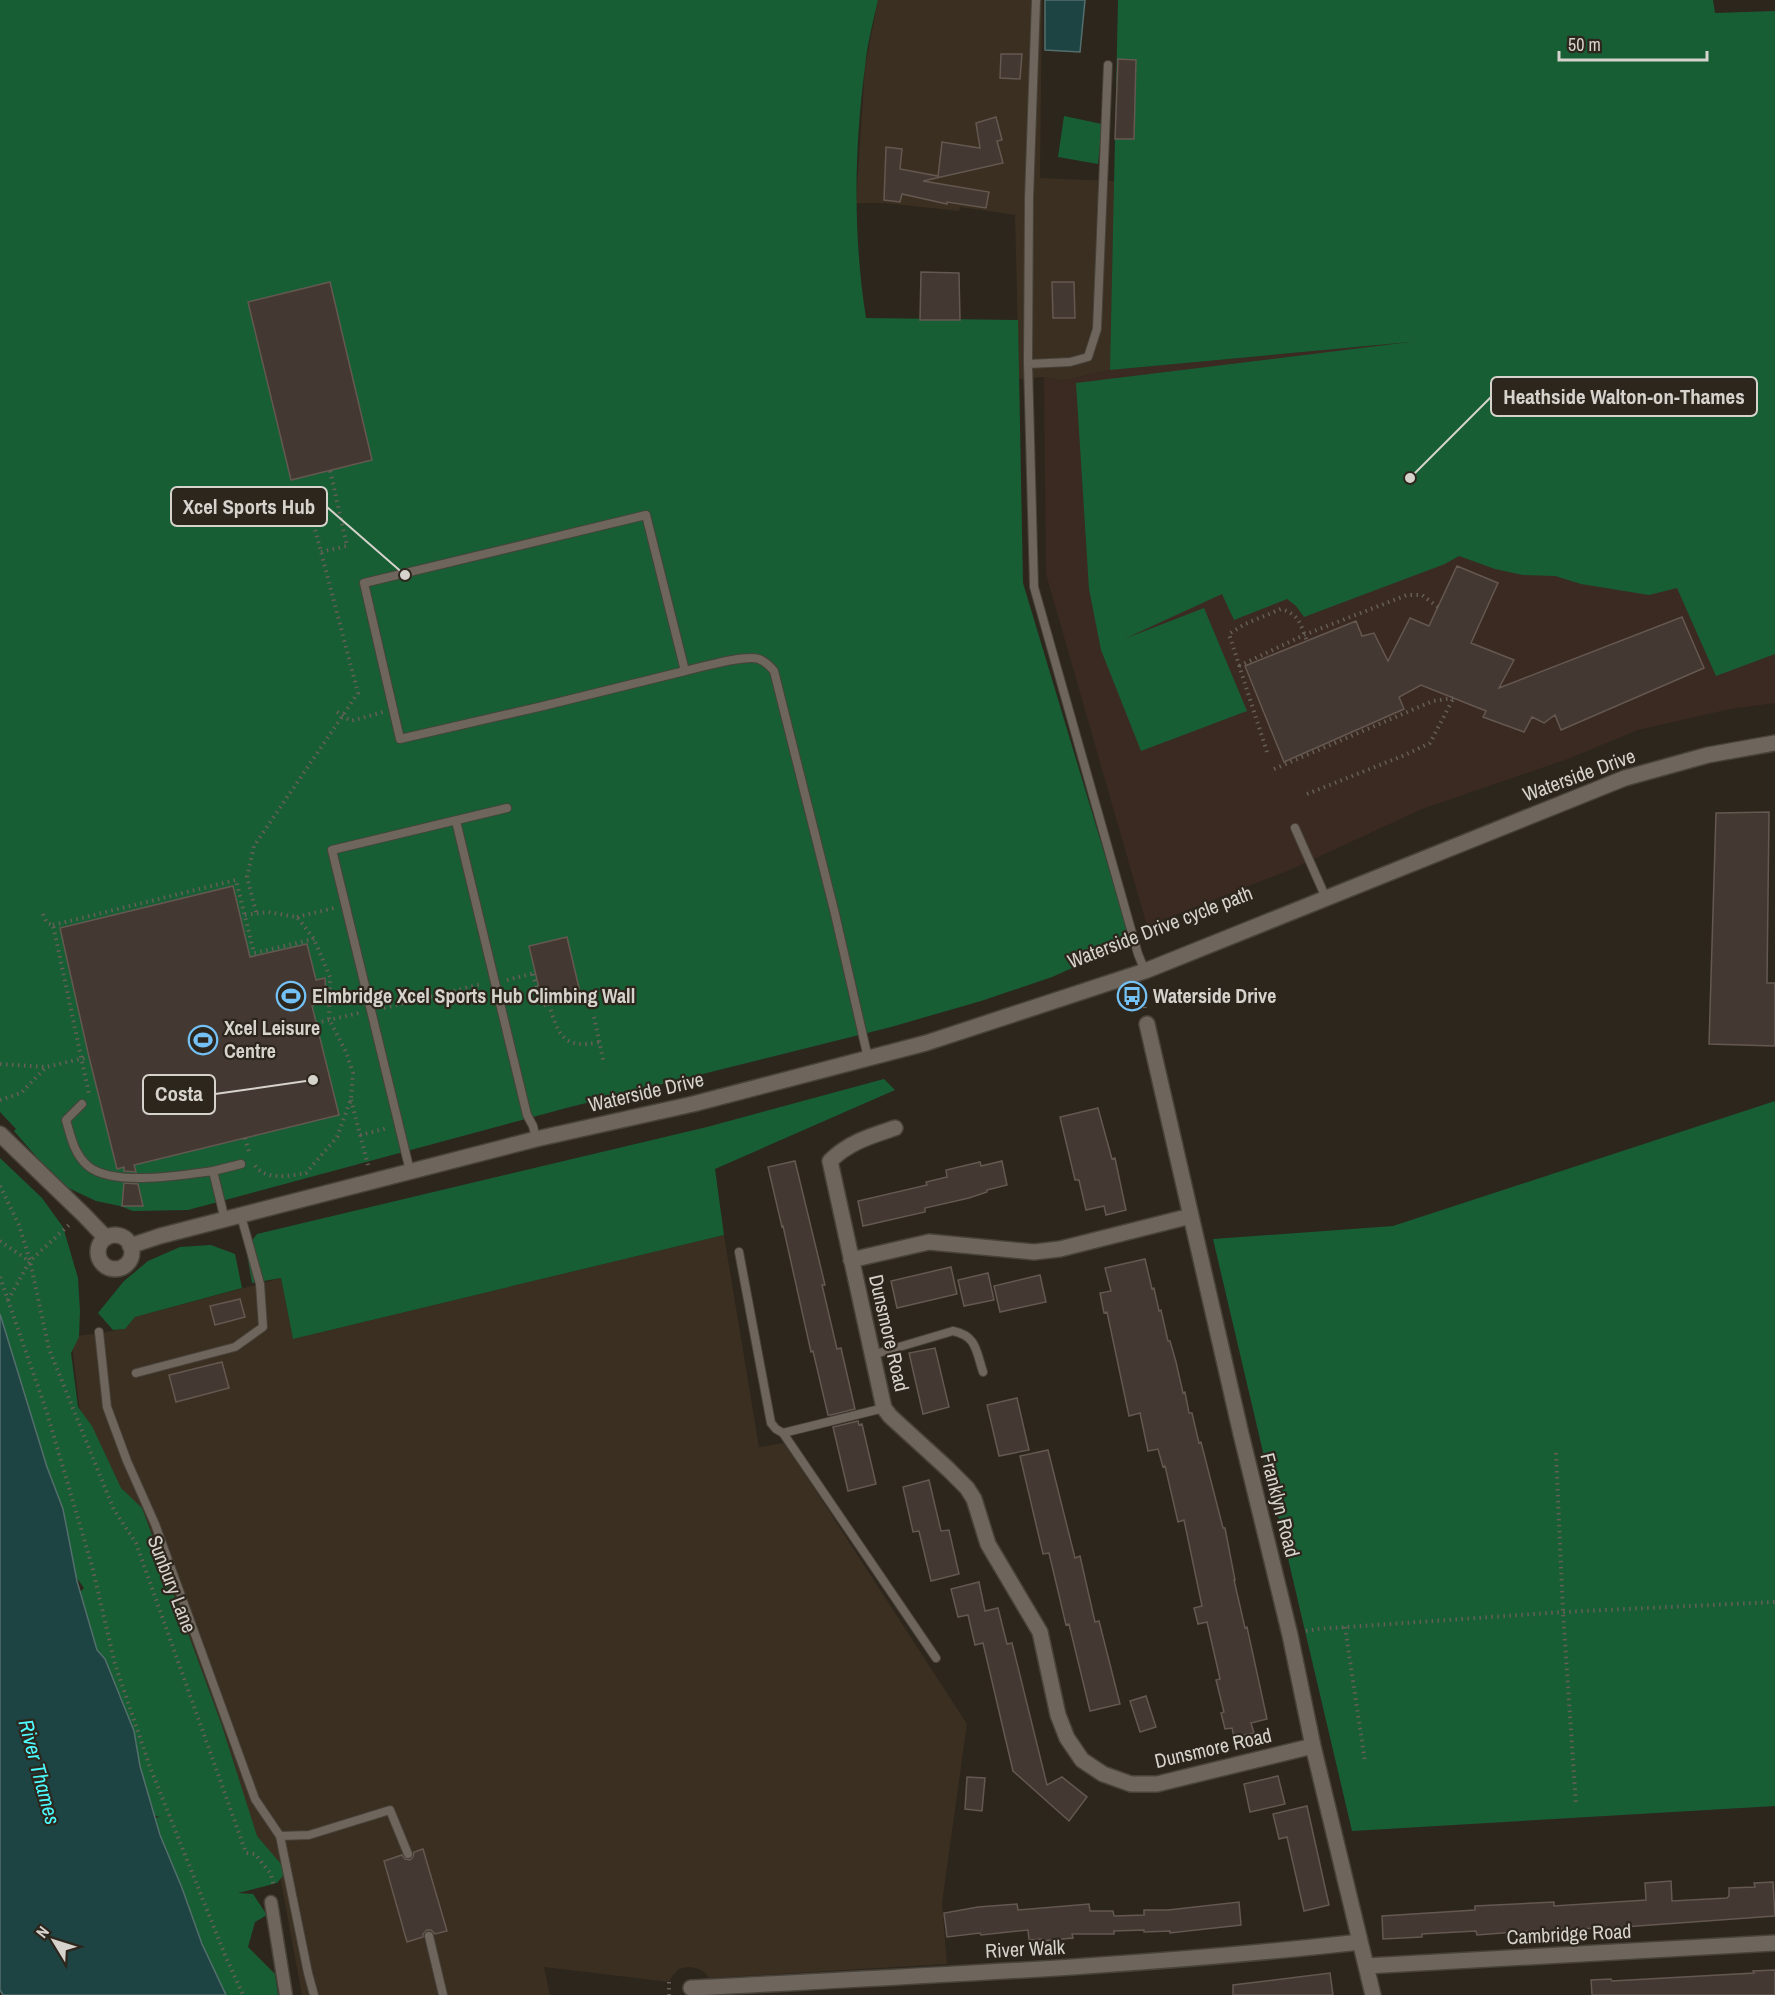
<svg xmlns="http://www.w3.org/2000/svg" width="1775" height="1995" font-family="'Archivo Narrow',sans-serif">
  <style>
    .built { fill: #3a2f20 }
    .education { fill: #3b2a22 }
    .green { fill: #185e34 }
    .water { fill: #1d4343; stroke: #546e6c; stroke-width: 1.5 }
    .building { fill: #443932; stroke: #645851; stroke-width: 1.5 }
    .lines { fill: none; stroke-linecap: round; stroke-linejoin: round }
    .service-casing { stroke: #47423a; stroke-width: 10 }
    .pedestrian-casing { stroke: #47423a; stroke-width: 15 }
    .minor-casing { stroke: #47423a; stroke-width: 18 }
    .path { stroke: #655f57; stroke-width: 4; stroke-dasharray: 1.5 4.5; stroke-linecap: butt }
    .service { stroke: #6e665c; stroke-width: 8 }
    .pedestrian { stroke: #6e665c; stroke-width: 12 }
    .minor { stroke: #6e665c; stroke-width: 15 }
    .labels { text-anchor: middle; stroke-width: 4.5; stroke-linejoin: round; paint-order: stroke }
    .street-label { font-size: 20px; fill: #d6d2cc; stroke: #2d261d }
    .poi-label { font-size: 20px; font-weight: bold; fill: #d6d2cc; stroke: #2d261d; text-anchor: start }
    .water-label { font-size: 21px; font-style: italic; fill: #4bfbfe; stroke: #2d261d }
    .leader { fill: none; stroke: #d6d2cc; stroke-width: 2 }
    .callout-dot { fill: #d6d2cc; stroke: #2d261d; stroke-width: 2 }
    .callout { fill: #2d261d; stroke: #d6d2cc; stroke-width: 2 }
    .callout-label { font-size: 21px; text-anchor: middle; font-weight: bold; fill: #d6d2cc }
  </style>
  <rect width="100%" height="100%" fill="#2d261d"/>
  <path class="built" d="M878 0H1042L1040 178 1115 181 1110 370 1063 381 1044 377 1019 379 1015 215 960 207 959 211 884 203H856L865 67Z
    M724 1235 759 1447 785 1443 967 1724 942 1903 947 1964 709 1978 704 1972 696 1968 688 1967 679 1969 673 1975 669 1982 544 1967 550 1995H302L279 1871 251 1839 80 1412 71 1337 125 1329 135 1317 281 1278 293 1339Z"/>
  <path class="education" d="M1775 209V703L1730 709 1638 730 1565 760 1422 809 1292 869 1147 926 1046 574 1044 377 1063 381 1110 370 1443 339Z"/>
  <path class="green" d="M0 0H878C873 22 867 45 865 67 854 150 853 236 866 318L1018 320 1023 583 1131 942 1052 977 981 1001 891 1027 570 1107 188 1210 133 1211 120 1206 96 1201 60 1184 14 1131 16 1129 0 1112Z
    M1118 0H1713L1715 13 1775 11V654L1716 676 1677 588 1649 595 1581 584 1555 576 1523 575 1495 569 1459 556 1445 564 1304 617 1296 606 1287 599 1234 620 1222 594 1124 639 1204 608 1247 711 1141 751 1101 650 1089 589 1076 383 1410 342 1110 370Z
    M1064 116 1102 124 1098 164 1058 157Z
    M884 1079 895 1090 715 1169 724 1235 293 1339 281 1278 252 1283 246 1249 257 1234 707 1127Z
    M1775 1101V1806L1352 1831 1213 1239 1393 1226Z
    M0 1158 42 1198 63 1227 78 1278 80 1311 79 1337 71 1353 78 1407 92 1426 121 1488 142 1508 222 1726 257 1836 287 1871 277 1883 238 1893 253 1894 267 1915 255 1922 248 1947 275 1974 278 1995H206L155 1818 160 1817 144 1813 69 1603 84 1588 73 1573 0 1349Z
    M211 1245 235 1254 242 1288 135 1317 125 1329 113 1330 98 1313 124 1281 148 1261 180 1247Z"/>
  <path class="water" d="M1045 0H1085L1080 52 1045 50Z
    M0 1314 47 1467 63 1509 77 1581 97 1650 105 1659 134 1731 140 1766 160 1835 182 1888 202 1944 226 1995H3L0 1990Z"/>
  <path class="building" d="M1001 54H1022L1020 79 1000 78Z
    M1118 59 1136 60 1134 139H1115Z
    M996 117 1002 140 997 141 1003 163 923 181 989 192 986 208 947 202V204L902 194 900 202 884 200 886 147 902 149 900 169 938 176 942 142 980 148 976 123Z
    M921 272 959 273 960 320H920Z
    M330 282 372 460 291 480 248 302Z
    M1052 282H1074L1075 318H1053Z
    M1457 566 1498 583 1471 643 1514 660 1499 688 1682 617 1704 668 1561 730 1555 715 1544 723 1532 717 1524 732 1483 717 1486 711 1421 685 1399 697 1404 709 1284 762 1245 666 1356 621 1362 636 1374 633 1388 661 1410 618 1429 626Z
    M1769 812 1767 983H1775V1046L1709 1044 1716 813Z
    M233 886 250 957 307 944 316 980 325 978 326 999 312 1006 339 1115 134 1165 136 1172 124 1171V1167L117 1169 89 1057 60 928Z
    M567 937 580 992 542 1001 529 946Z
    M1098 1108 1112 1159 1115 1158 1126 1210 1106 1215 1104 1206 1086 1210 1079 1180H1075L1060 1117Z
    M795 1161 825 1285H822L837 1349 841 1348 855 1409 831 1415H828L813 1351 811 1352 783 1226 782 1227 768 1167Z
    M1002 1161 1007 1185 987 1190V1192L969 1198 925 1208V1212L863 1226 858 1201 927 1185 926 1182 947 1177 946 1170 980 1162 981 1166Z
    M124 1183 138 1184 143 1206H122Z
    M1145 1259 1152 1289 1154 1288 1159 1311 1161 1310 1168 1341H1170L1176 1362 1183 1393 1185 1392 1189 1413H1192L1199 1443 1201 1442 1223 1528H1225L1235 1580H1234L1245 1628 1247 1627 1267 1719 1251 1723 1254 1733 1234 1737 1232 1728 1225 1729 1221 1713 1224 1712 1216 1680 1220 1679 1207 1622 1198 1624 1194 1608 1202 1606 1184 1520 1178 1522 1165 1466 1163 1467 1158 1449 1148 1451 1140 1413 1129 1416 1107 1312 1104 1313 1100 1293 1111 1291 1105 1268Z
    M951 1267 957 1294 897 1308 891 1281Z
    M988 1273 994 1300 964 1306 958 1280Z
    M1040 1275 1046 1302 1000 1312 994 1286Z
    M240 1299 245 1317 215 1325 210 1306Z
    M935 1348 949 1407 923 1414 909 1353Z
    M222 1362 229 1388 176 1402 169 1375Z
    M1017 1398 1029 1450 999 1456 987 1405Z
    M858 1421 859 1425 862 1424 876 1484 848 1491 833 1427Z
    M1048 1450 1075 1558 1080 1556 1095 1622 1099 1621 1120 1704 1090 1711 1069 1624 1066 1625 1049 1553 1043 1554 1020 1456Z
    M929 1480 941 1531 949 1530 959 1574 931 1581 919 1531 913 1532 903 1487Z
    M979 1582 985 1611 998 1608 1007 1644 1012 1643 1047 1785 1062 1777 1087 1797 1069 1821 1013 1771 983 1643 975 1645 968 1615 958 1617 951 1589Z
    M1146 1696 1156 1727 1140 1732 1130 1701Z
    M1278 1776 1285 1804 1250 1812 1244 1784Z
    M967 1777 985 1778 982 1811 965 1809Z
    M1307 1806 1329 1905 1304 1911 1287 1837 1279 1839 1273 1814Z
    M423 1849 447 1931 435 1934 431 1930H427L423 1934V1937L407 1942 384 1861 402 1855 405 1859 410 1860 413 1857 414 1852Z
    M1671 1881 1672 1901 1727 1898 1729 1896V1888L1755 1887 1754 1883 1773 1882 1775 1916 1610 1928 1556 1929V1932L1531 1933V1931L1477 1935 1476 1931 1422 1934V1937L1383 1939 1382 1916 1475 1910V1906L1554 1902V1906L1646 1900 1645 1883Z
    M1239 1902 1241 1925 1170 1933V1931L1144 1932V1930L1114 1931V1934H1072L1073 1938 1041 1941V1939L1029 1940 1028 1930 981 1935 980 1933 947 1937 944 1913 978 1907 1017 1904 1018 1910 1089 1904 1090 1911H1113L1114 1916 1144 1915V1910H1168Z
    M1775 1970V1995H1592L1591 1980 1611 1979 1612 1981 1754 1973 1753 1971Z
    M1330 1973 1333 1995H1233V1985Z"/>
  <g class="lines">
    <g class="service-casing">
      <path id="service" d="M1036 0 1029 198 1028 364 1034 587 1138 954 1145 971
        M1028 364 1070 362 1088 357 1097 329 1108 65
        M646 515 685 671 539 707 400 739 364 583Z
        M685 671C702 667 745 654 759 659 766 662 770 666 774 671L835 914 868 1058
        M456 821 527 1115 533 1126 536 1139
        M1295 828 1326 898
        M82 1104 66 1120C71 1137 74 1154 88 1166 113 1187 183 1175 213 1171
        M410 1171 332 850 507 808
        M225 1220 213 1171 241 1164
        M739 1252 771 1423 776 1429 783 1433
        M99 1332 107 1407 127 1461 155 1524 255 1799 280 1836 309 1835 390 1810 408 1854
        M872 1355 953 1331C977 1336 976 1351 983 1372
        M136 1373 235 1347 263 1327 260 1284 241 1216
        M884 1408 783 1433 936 1658
        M280 1836 308 1973 314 1995
        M429 1936 443 1995"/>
    </g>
    <g class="pedestrian-casing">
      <path id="pedestrian" d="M271 1902 286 1995"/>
    </g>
    <g class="minor-casing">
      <path id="minor" d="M1147 1024 1241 1434 1290 1635 1313 1746 1373 1995
        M895 1128C871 1136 849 1142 830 1161L884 1408 890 1416 948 1469 967 1488 974 1499 988 1544 1040 1632 1058 1715 1067 1738 1082 1760 1103 1774 1131 1784H1157L1313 1746
        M0 1134 84 1215 106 1238
        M98 1252a17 17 0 1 1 34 0a17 17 0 1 1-34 0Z
        M130 1246 160 1236 536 1139 693 1104 926 1043 1145 971 1625 778 1708 755 1775 743
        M851 1260 929 1242 1034 1252 1060 1249 1191 1216
        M1366 1966 1775 1943
        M691 1988C914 1976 1138 1967 1360 1942"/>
    </g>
    <path class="path" d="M321 552 347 546 330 470
      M1239 666 1304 635 1407 595H1422L1438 607
      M337 712 351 721 383 712
      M1267 752 1229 634 1245 624 1281 609C1300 615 1300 624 1307 641
      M1274 769 1433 701 1453 698
      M1307 794 1405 755 1430 743 1453 699
      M256 912 247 877 254 846 358 693 315 529
      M43 914 47 923 53 925 89 1094
      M245 915 268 912 297 917 314 939 330 977 329 1019 346 1052 353 1073 351 1099 337 1137 306 1173C289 1176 264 1181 254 1164
      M297 917 334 908
      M53 925 236 880 254 953 314 939
      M533 974 541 1006 561 1001
      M507 980 535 973
      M1143 989 1145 1008
      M549 1004C558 1035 564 1050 599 1042
      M384 1008 482 984
      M594 1017 604 1064
      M316 1023 359 1013
      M0 1064 46 1067 89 1057
      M0 1100 21 1093 46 1067
      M351 1100 368 1165
      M360 1135 388 1128
      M245 1138 250 1155
      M0 1186 19 1225 30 1261 49 1349 114 1510 136 1543 246 1853 255 1854 271 1874 274 1887
      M0 1241 29 1261
      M0 1277 47 1413 92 1566 115 1664 150 1767 225 1955 243 1995
      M8 1300 30 1261 71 1223
      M1556 1453 1563 1612 1576 1805
      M1345 1627 1365 1762
      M1306 1631 1318 1629 1563 1612 1775 1602
      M669 1982V1995"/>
    <use href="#service" class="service"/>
    <use href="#pedestrian" class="pedestrian"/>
    <use href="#minor" class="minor"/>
  </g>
  <defs>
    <g id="stadium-ring" transform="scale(1.5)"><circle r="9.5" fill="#2d261d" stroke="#73c1f5" stroke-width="1.5"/><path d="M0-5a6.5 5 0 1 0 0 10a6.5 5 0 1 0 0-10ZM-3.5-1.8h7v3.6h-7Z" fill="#73c1f5"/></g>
    <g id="bus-ring" transform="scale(1.5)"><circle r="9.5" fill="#2d261d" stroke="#73c1f5" stroke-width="1.5"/><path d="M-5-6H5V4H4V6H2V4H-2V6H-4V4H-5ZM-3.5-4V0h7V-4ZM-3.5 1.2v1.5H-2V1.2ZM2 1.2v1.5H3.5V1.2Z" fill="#73c1f5"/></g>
  </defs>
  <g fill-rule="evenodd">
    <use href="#stadium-ring" x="291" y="996"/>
    <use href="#bus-ring" x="1132" y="996"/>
    <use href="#stadium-ring" x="203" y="1040"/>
  </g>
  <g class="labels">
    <g class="street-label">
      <text transform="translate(1579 775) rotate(-20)" y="7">Waterside Drive</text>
      <text transform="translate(1160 927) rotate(-21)" y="7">Waterside Drive cycle path</text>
      <text transform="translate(646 1092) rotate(-13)" y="7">Waterside Drive</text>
      <text transform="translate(889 1333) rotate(77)" y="7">Dunsmore Road</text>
      <text transform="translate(1280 1505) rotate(76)" y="7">Franklyn Road</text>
      <text transform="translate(172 1584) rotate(69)" y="7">Sunbury Lane</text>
      <text transform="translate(1213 1748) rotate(-13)" y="7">Dunsmore Road</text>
      <text transform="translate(1569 1934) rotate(-3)" y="7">Cambridge Road</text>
      <text transform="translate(1025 1949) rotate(-3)" y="7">River Walk</text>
    </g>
    <g class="poi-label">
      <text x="312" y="1003">Elmbridge Xcel Sports Hub Climbing Wall</text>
      <text x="1153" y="1003">Waterside Drive</text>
      <text x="224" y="1035">Xcel Leisure<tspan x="224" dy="23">Centre</tspan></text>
    </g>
    <g class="water-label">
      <text transform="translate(39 1772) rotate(75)" y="7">River Thames</text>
    </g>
  </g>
  <path class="leader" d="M1410 478L1491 397M405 575L327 507M313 1080L215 1094"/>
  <g class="callout-dot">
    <circle cx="1410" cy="478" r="6"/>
    <circle cx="405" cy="575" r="6"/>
    <circle cx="313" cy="1080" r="6"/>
  </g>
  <g class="callout">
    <rect x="1491" y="377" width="266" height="39" rx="6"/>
    <rect x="171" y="487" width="156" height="39" rx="6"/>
    <rect x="143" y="1075" width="72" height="39" rx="6"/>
  </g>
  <g class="callout-label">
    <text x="1624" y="404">Heathside Walton-on-Thames</text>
    <text x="249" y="514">Xcel Sports Hub</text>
    <text x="179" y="1101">Costa</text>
  </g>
  <g transform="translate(54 1941) rotate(308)" stroke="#2d261d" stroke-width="4.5" paint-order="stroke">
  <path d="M0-4.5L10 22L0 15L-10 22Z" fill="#d6d2cc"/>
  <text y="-9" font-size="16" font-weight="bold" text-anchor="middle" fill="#d6d2cc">N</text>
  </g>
  <path d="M1559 51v9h148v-9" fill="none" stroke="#d6d2cc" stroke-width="3"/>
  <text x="1568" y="51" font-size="18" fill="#d6d2cc" stroke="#2d261d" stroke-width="4.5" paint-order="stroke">50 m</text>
</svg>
